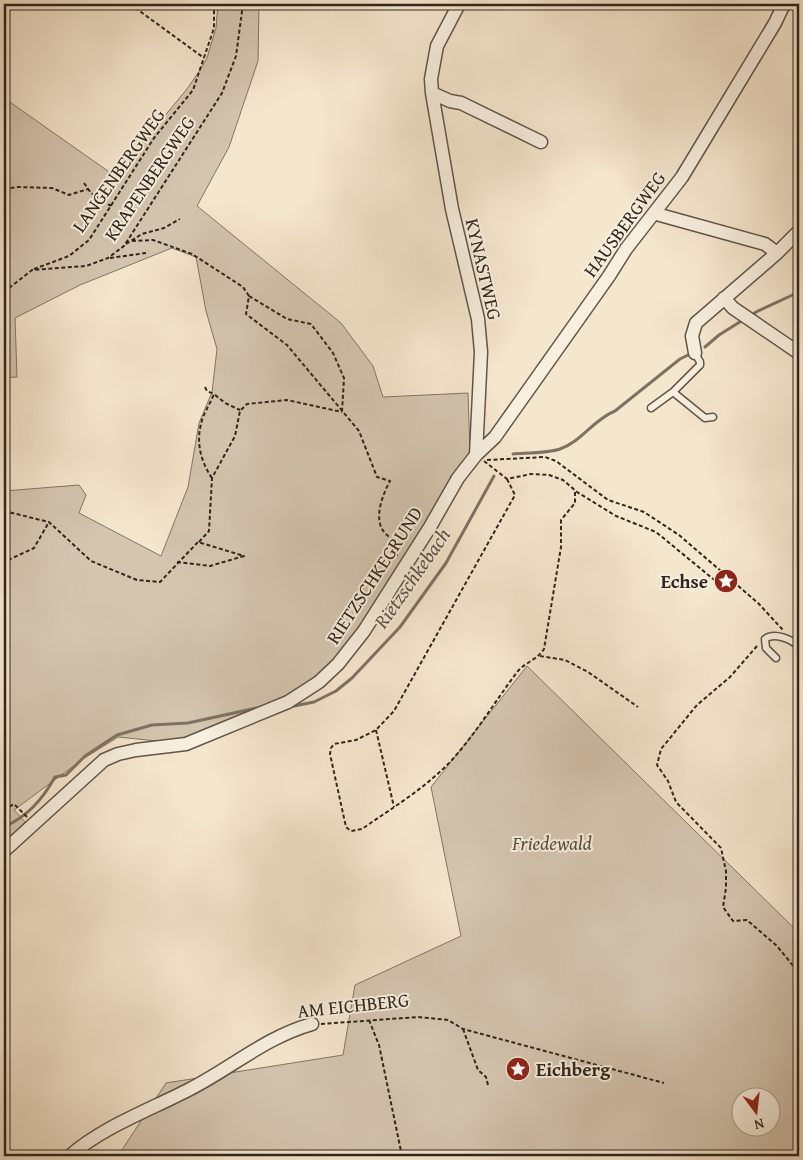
<svg xmlns="http://www.w3.org/2000/svg" width="803" height="1160" font-family="'Gentium Book Plus',serif">
  <style>
    .green { fill: #d4c5b0; stroke: #827666; fill-rule: evenodd }
    .lines { fill: none; stroke-linecap: round; stroke-linejoin: round }
    .stream { stroke: #7e7263; stroke-width: 3 }
    .service-casing { stroke: #615649; stroke-width: 9 }
    .minor-casing { stroke: #615649; stroke-width: 15 }
    .path { stroke: #30261d; stroke-width: 2; stroke-dasharray: 4 2.5; stroke-linecap: butt }
    .service { stroke: #f8efdf; stroke-width: 6 }
    .minor { stroke: #f8efdf; stroke-width: 12 }
    .labels { text-anchor: middle; stroke-width: 4; stroke-linejoin: round; paint-order: stroke }
    .street-label { font-size: 19px; fill: #30261d; stroke: #f8efdf }
    .poi-label { font-size: 19px; font-weight: bold; fill: #30261d; stroke: #f8efdf; text-anchor: end }
    .park-label { font-size: 19px; font-style: italic; fill: #594e42; stroke: #f8efdf }
    .water-label { font-size: 20px; font-style: italic; fill: #5e5246; stroke: #f8efdf }
  </style>
  <rect width="100%" height="100%" fill="#f5e6ce"/>
  <filter id="stains"><feTurbulence type="fractalNoise" baseFrequency=".004" numOctaves="4"/><feColorMatrix values="0 0 0 0 .2 0 0 0 0 .09 0 0 0 0 .02 0 0 0 .5 -.17"/></filter>
  <radialGradient id="worn" r=".72"><stop offset=".6" stop-color="#630" stop-opacity="0"/><stop offset="1" stop-color="#630" stop-opacity=".3"/></radialGradient>
  <path class="green" d="M218 4H259L258 61 229 147 197 206 341 323 373 366 383 397 468 393 470 452 338 664 319 682 186 744 118 737 83 759 14 810 26 823 4 842V491L79 485 86 495 79 513 161 556 188 487 199 423 212 392 217 349 206 311 196 257 172 248 80 285 15 318 17 377 4 378V98L115 176 187 89 200 70 207 58 216 28Z
    M527 666 799 933V1156H118L166 1083 343 1055 355 985 461 936 431 787ZM740 1098H770V1128H740Z"/>
  <g class="lines">
    <path class="stream" d="M751 316 756 312 799 292
      M705 347 719 335 743 320
      M513 454C525 453 549 453 560 449 581 442 594 419 615 411L680 359 688 355
      M289 707 314 702 336 691 352 678 400 627 446 563 494 476
      M4 827C28 816 42 800 55 777L66 775 85 756 117 735 152 725 188 723 261 707"/>
    <g class="service-casing">
      <path id="service" d="M695 353 700 362V365L673 392 705 418 713 417
        M651 408 673 392
        M776 658 766 648 765 639C774 632 792 639 799 647"/>
    </g>
    <g class="minor-casing">
      <path id="minor" d="M459 4 437 46 431 79 432 93 452 209 478 319 481 352 476 455
        M432 93 450 101 461 103 541 142
        M655 212 660 215 765 244 777 253
        M724 298 733 308 799 353
        M695 353 692 336 696 323 777 253 799 231
        M4 851 104 760 118 754 136 750 186 744 288 702 319 682 338 664 364 631 430 527 458 478 476 455 495 437 609 276 626 249 682 177 775 23 784 4
        M70 1156C100 1128 154 1108 190 1089 231 1068 266 1037 312 1024"/>
    </g>
    <path class="path" d="M130 4 204 58
      M84 183 91 193 111 206
      M4 189 18 187 52 188 69 195 88 189
      M132 241 153 240 192 254 243 287 249 296 246 314 287 345 359 431 377 477 390 481C383 494 373 518 384 532 387 536 393 539 397 542V556
      M126 244 142 234 164 228 180 219
      M110 258 146 253
      M34 269 69 256 89 240 154 138 193 90 214 28V4
      M4 292 32 270 86 266 108 258 124 246 222 93 236 56 243 4
      M249 296 287 319 311 324 333 353 344 378 342 412
      M205 387 207 391 214 394
      M487 460 545 457 556 461 608 500 644 512 679 535 758 603 783 630
      M484 461 507 479 531 474 549 475 563 480 577 492 616 516 656 532 729 592
      M212 478C201 462 196 443 201 424 203 414 210 404 214 394L225 403 240 410
      M507 479 515 495 394 711 376 730 356 740 334 744 331 748 330 754 346 827 351 831 362 829C392 808 424 789 450 762 476 734 495 701 518 671 526 662 538 659 544 649L561 547V520L575 503V491
      M4 511 49 522 91 561 137 580 160 582 198 542 244 556 210 566 177 562
      M199 542 209 531 212 478 235 436 240 411 247 404 287 400 342 412
      M4 579 8 560 34 548 49 522
      M757 646 730 677 697 705 661 749 657 765 668 781 676 802 721 848 726 871V888L723 907 733 921 747 920 777 946 799 973
      M540 656 565 660 588 672 638 707
      M376 730 394 807
      M4 810 14 804 27 817
      M369 1020 379 1045 402 1156
      M321 1024 418 1017 448 1020 463 1029 664 1083
      M463 1029 478 1070 486 1077 488 1085
      M795 1156 799 1150"/>
    <use href="#service" class="service"/>
    <use href="#minor" class="minor"/>
  </g>
  <defs>
    <g id="sight-disc" transform="scale(1.25)"><circle r="9.5" fill="#8f2418" stroke="#f8efdf"/><path d="M0-6L1.8-2.2L6-1.7L2.9 1.2L3.7 5.4L0 3.3L-3.7 5.4L-2.9 1.2L-6-1.7L-1.8-2.2Z" fill="#fff"/></g>
  </defs>
  <g fill-rule="evenodd">
    <use href="#sight-disc" x="726" y="581"/>
    <use href="#sight-disc" x="518" y="1069"/>
  </g>
  <g class="labels">
    <g class="street-label">
      <text transform="translate(118 170) rotate(-55)" y="7">LANGENBERGWEG</text>
      <text transform="translate(149 178) rotate(-56)" y="7">KRAPENBERGWEG</text>
      <text transform="translate(624 224) rotate(-54)" y="7">HAUSBERGWEG</text>
      <text transform="translate(484 269) rotate(77)" y="7">KYNASTWEG</text>
      <text transform="translate(374 575) rotate(-57)" y="7">RIETZSCHKEGRUND</text>
      <text transform="translate(353 1005) rotate(-6)" y="7">AM EICHBERG</text>
    </g>
    <g class="poi-label">
      <text x="708" y="588">Echse</text>
      <text x="536" y="1076" text-anchor="start">Eichberg</text>
    </g>
    <g class="park-label">
      <text x="552" y="850">Friedewald</text>
    </g>
    <g class="water-label">
      <text transform="translate(412 578) rotate(-55)" y="7">Rietzschkebach</text>
    </g>
  </g>
  <rect width="803" height="1160" fill="none" stroke="#f5e6ce" stroke-width="20"/>
  <rect x="5" y="5" width="793" height="1150" fill="none" stroke="#30261d" stroke-width="2.5"/>
  <rect x="10" y="10" width="783" height="1140" fill="none" stroke="#30261d"/>
  <g transform="translate(756 1112) rotate(165)"><circle r="24" fill="#f8efdf" stroke="#a89f91"/>
  <path d="M0-4L9 19L0 12L-9 19Z" fill="#8f2418"/>
  <text y="-8" font-size="14" font-weight="bold" text-anchor="middle" fill="#30261d">N</text>
  </g>
  <rect width="100%" height="100%" filter="url(#stains)"/>
  <rect width="100%" height="100%" fill="url(#worn)"/>
</svg>
